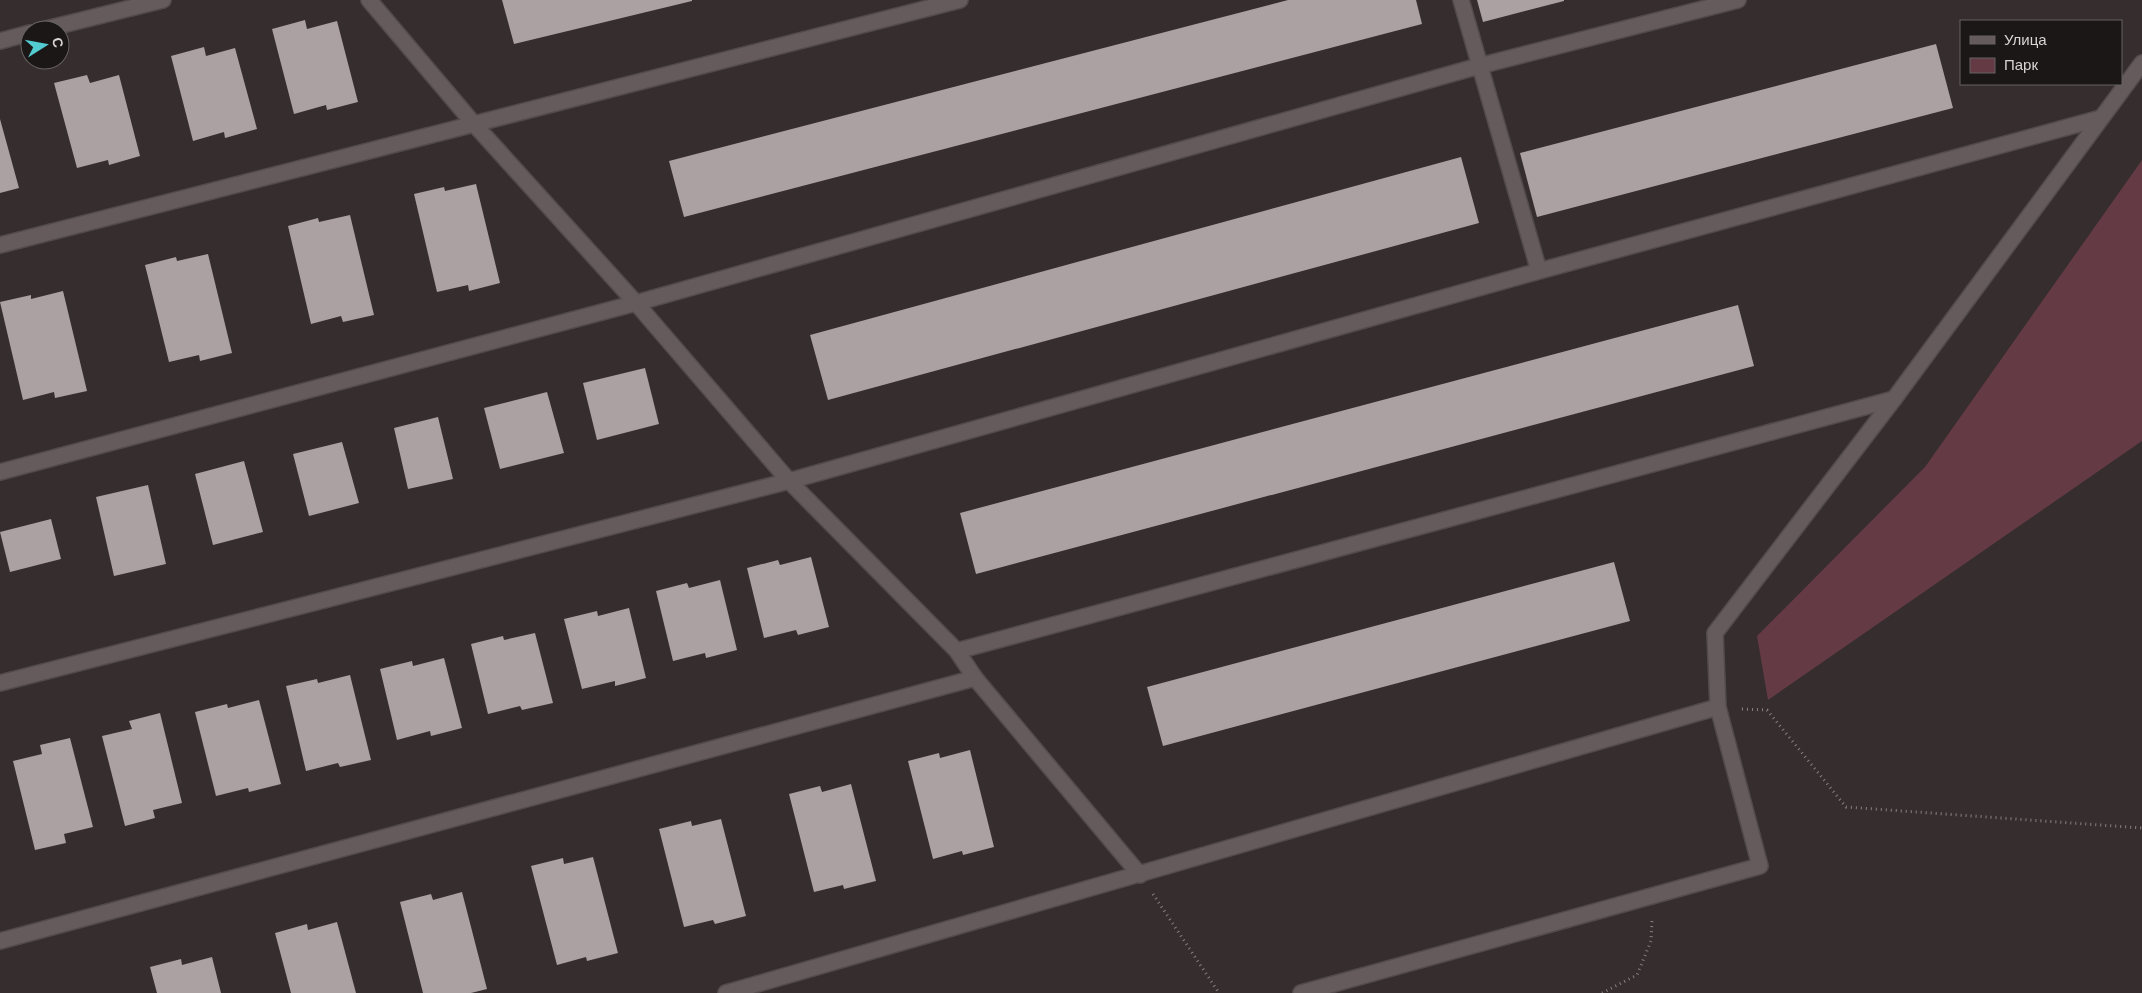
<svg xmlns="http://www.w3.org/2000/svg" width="2142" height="993" font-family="'DM Sans',sans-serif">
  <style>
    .green { fill: #643a44 }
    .building { fill: #aba0a2 }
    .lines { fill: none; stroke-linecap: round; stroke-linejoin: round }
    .lane-casing { stroke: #524a4c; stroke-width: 18 }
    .street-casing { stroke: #524a4c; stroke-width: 18 }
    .path { stroke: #878082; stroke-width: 3; stroke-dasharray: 1 4; stroke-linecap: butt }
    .lane { stroke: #655b5d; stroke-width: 15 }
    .street { stroke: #655b5d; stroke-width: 15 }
  </style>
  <rect width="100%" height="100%" fill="#362d2f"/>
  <path class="green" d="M2142 160V441L1768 700 1757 636 1925 467Z"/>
  <path class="building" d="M502 0H692V1L514 44Z
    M1288 0H1416L1422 24 684 217 669 161Z
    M1477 0H1564V1L1483 22Z
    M305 20 307 29 337 21 358 102 327 110 326 105 294 114 272 29Z
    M1936 44 1953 108 1537 217 1520 153Z
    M204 47 206 56 235 48 257 129 225 138 224 132 193 141 171 56Z
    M87 75 90 83 119 75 140 156 109 165 108 160 77 168 54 83Z
    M0 119 19 188 0 193Z
    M1461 157 1479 223 828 400 810 335Z
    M476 184 500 283 469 291 468 285 437 292 414 194 444 187 445 191Z
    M350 215 374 315 343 322 341 316 311 324 288 226 318 218 319 222Z
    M208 254 232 353 200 361 199 355 169 362 145 265 176 257 177 261Z
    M63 291 87 391 55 398 54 392 23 400 0 302 31 295V299Z
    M1738 305 1754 366 976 574 960 513Z
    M645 368 659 424 597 440 583 383Z
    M547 392 564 453 500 469 484 408Z
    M438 417 453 479 408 489 394 428Z
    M342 442 359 503 309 516 293 454Z
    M244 461 263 532 213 545 195 474Z
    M148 485 166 564 114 576 96 497Z
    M51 519 61 559 10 572 0 532Z
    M811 557 829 627 798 635 796 630 764 638 747 568 778 560 780 565Z
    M1614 562 1630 621 1163 746 1147 687Z
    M720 580 737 650 706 658 705 653 673 661 656 591 687 583 689 588Z
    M629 608 646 678 615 686V681L582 689 564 619 597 611 598 616Z
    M535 633 553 703 522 710 520 706 488 714 471 644 503 636 504 640Z
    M444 658 462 728 431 736 430 731 397 740 380 669 412 661 413 666Z
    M350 675 371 760 340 767 338 763 306 771 286 686 317 679 318 683Z
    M259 700 281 784 249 792 248 788 216 796 195 712 227 704 228 708Z
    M160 713 182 803 153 810 155 818 125 826 102 736 132 729 129 721Z
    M70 738 93 827 64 834 66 843 35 850 13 761 42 754 40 745Z
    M970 750 994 847 963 855 962 851 933 859 908 761 939 753 940 758Z
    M851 784 876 881 844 889 843 885 814 892 789 794 820 786 822 792Z
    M721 819 746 916 715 924 713 920 684 927 659 829 691 821 692 826Z
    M593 857 618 953 587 961 586 957 557 965 531 866 563 858 564 864Z
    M462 892 487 989 471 993H423L400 902 431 894 433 900Z
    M337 922 356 993H291L275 933 307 924 308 930Z
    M212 957 221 993H157L150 967 181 959 182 965Z"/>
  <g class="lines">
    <g class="lane-casing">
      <path id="lane" d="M1461 0 1539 271
        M0 245 960 0
        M0 472 636 303 1479 66 1738 0
        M957 651 1894 399
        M0 683 789 481 1539 271 2101 118
        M0 941 975 678"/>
    </g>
    <g class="street-casing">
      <path id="street" d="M369 0 474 124 636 303 789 481 957 651 975 678 1140 875
        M42 30 163 0
        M0 41 30 33
        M726 993 1718 707
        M1301 993 1760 866 1718 707 1715 633 1894 399 2142 63"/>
    </g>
    <path class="path" d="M1742 709 1767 710 1846 807 2142 828
      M1153 894 1219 993
      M1602 993 1637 975 1651 941 1652 921"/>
    <use href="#lane" class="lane"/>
    <use href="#street" class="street"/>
  </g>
  <rect x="1960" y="20" width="162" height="65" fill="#1b1717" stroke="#676363"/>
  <rect x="1970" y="36" width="25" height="8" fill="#655b5d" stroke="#676363"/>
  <text x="2004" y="45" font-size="15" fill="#d9d4d5">Улица</text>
  <rect x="1970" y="58" width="25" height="15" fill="#643a44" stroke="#676363"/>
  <text x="2004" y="70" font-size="15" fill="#d9d4d5">Парк</text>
  <g transform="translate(45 45) rotate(79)"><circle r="24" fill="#1b1717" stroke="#676363"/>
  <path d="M0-4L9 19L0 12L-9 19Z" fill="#52ccd0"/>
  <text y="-8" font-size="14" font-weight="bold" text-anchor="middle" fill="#d9d4d5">С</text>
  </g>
</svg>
